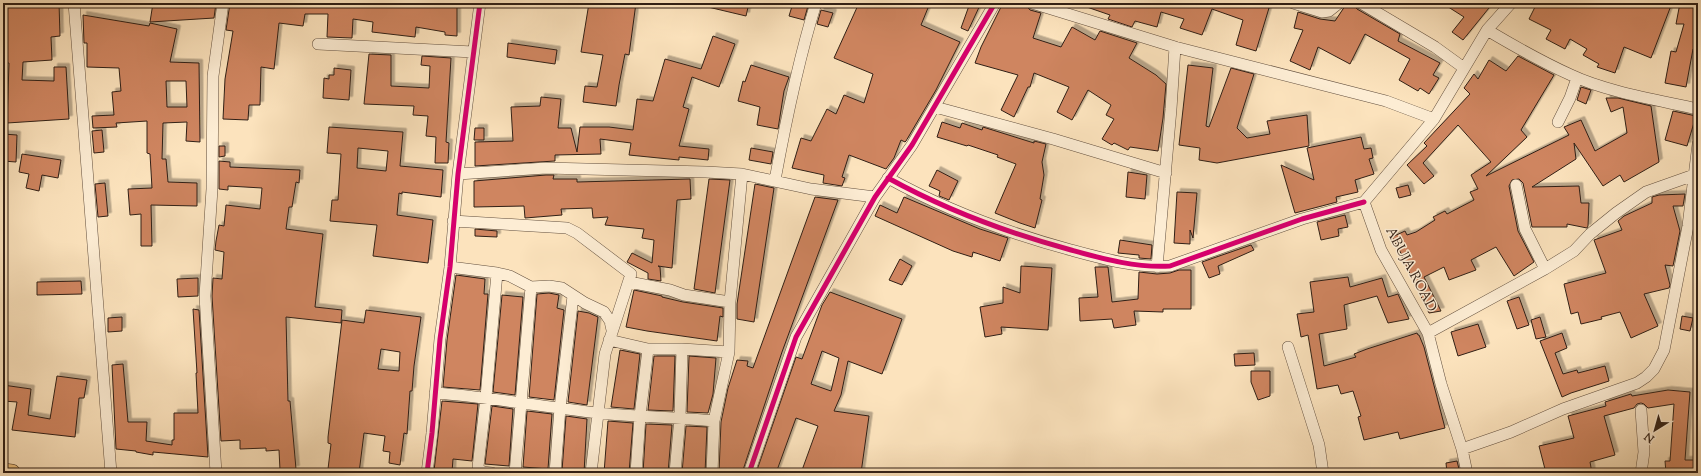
<svg xmlns="http://www.w3.org/2000/svg" width="1701" height="476" font-family="'Sorts Mill Goudy',serif">
  <style>
    .building { fill: #cf8561; stroke: #301f15; fill-rule: evenodd; filter: url(#shadow) }
    .lines { fill: none; stroke-linecap: round; stroke-linejoin: round }
    .street-casing { stroke: #63503f; stroke-width: 12 }
    .primary-casing { stroke: #301f15; stroke-width: 18 }
    .street { stroke: #fdedd4; stroke-width: 11 }
    .primary { stroke: #eec27e; stroke-width: 17 }
    .cycleway-casing { stroke: #fdedd4; stroke-width: 8 }
    .cycleway { stroke: #d6006c; stroke-width: 5 }
    .labels { text-anchor: middle; stroke-width: 3; stroke-linejoin: round; paint-order: stroke }
    .street-label { font-size: 14px; fill: #301f15; stroke: #fdedd4 }
  </style>
  <defs>
    <filter id="shadow"><feDropShadow dx="3.5" dy="-3.5" stdDeviation="0" flood-color="#0004"/></filter>
  </defs>
  <rect width="100%" height="100%" fill="#fce3bd"/>
  <filter id="stains"><feTurbulence type="fractalNoise" baseFrequency=".005" numOctaves="4"/><feColorMatrix values="0 0 0 0 .2 0 0 0 0 .09 0 0 0 0 .02 0 0 0 .5 -.17"/></filter>
  <radialGradient id="worn" r=".72"><stop offset=".6" stop-color="#630" stop-opacity="0"/><stop offset="1" stop-color="#630" stop-opacity=".3"/></radialGradient>
  <path class="building" d="M3 3H59L60 36 51 37 52 60 23 62 22 80 54 81V67H66L69 119 7 123 9 63H3Z
    M153 3H216L214 18 150 22Z
    M230 3H457V36L445 35V32L416 27 415 37 372 32 373 22 353 19 352 38 327 37 328 14H305L303 26 279 23 274 69 261 67 260 105H249L248 120 223 119 225 79 233 31 226 30Z
    M589 3H636L629 55 625 54 619 85 616 106 583 102 585 86 597 87 603 55 581 52Z
    M709 3H749L746 16 708 7Z
    M793 3 808 6 804 20 789 16Z
    M859 3H930L921 25 960 42 936 90 906 141 905 142 901 140 894 158 886 169 849 155 842 177 845 178 842 186 823 183 824 175 792 168 801 138 811 141 827 109 836 114 844 95 864 103 873 74 834 58Z
    M970 3H981L968 31 961 28Z
    M1003 3 1014 6 1015 3H1022L1025 4 1030 10 1041 13 1033 38 1061 47 1072 27 1095 40 1100 31 1137 43 1129 58 1156 75 1166 84 1163 118 1158 151 1130 147 1128 150 1114 143 1112 145 1102 139 1114 119 1106 115 1111 105 1088 90 1072 120 1057 112 1069 87 1034 73 1030 87H1028L1014 117 1001 110 1018 75 975 63 981 47Z
    M1081 3H1254L1269 8 1256 51 1236 45 1243 20 1212 9 1202 35 1180 28 1184 19 1161 12 1157 27 1135 21 1132 27 1108 19 1110 15 1081 5Z
    M1347 3 1354 4 1357 9 1400 34 1398 41 1440 63 1433 75 1439 78 1429 94 1420 88 1418 91 1399 80 1410 59 1365 34 1350 64 1318 47 1310 70 1290 61 1303 30 1294 28 1298 12 1320 19 1335 21Z
    M1442 3H1493L1463 40 1452 32 1464 17Z
    M1537 3H1672L1651 58 1624 47 1615 73 1597 67 1599 64 1583 55 1587 49 1570 39 1565 49 1546 39 1551 30 1529 19Z
    M1680 3H1698V15L1695 32 1698 33V41L1696 50 1693 49 1686 87 1665 83 1671 51 1676 52 1684 24H1676Z
    M821 10 833 13 828 27 817 24Z
    M83 15 149 26 150 23 177 29 170 62 199 63 200 142 186 141 187 122 163 123 162 159H166L168 182 197 183V206L151 205 152 246H141V214L130 215 128 189 152 188 150 154 147 153V121L116 123 117 127 93 128 92 116 114 115 112 92 121 91 119 68 87 67V43H84ZM166 81H186L187 107H167Z
    M713 36 735 44 719 87 692 77 683 107 689 109 679 146 709 149 708 160 679 157V160L629 155 631 143 600 139 601 154 555 155V161L475 166V142L513 141 511 107 540 106 541 97 561 99 558 128H571L577 152 580 127H609L633 130 637 99 653 101 665 59 701 69Z
    M508 43 557 50 555 64 507 57Z
    M369 54 391 55V86L429 88 430 66 421 65 422 56 451 58 446 142 449 143 448 163H435L436 137 426 136 428 116 413 115 414 106 364 104Z
    M1518 56 1554 75 1521 130 1527 137 1486 176 1569 135 1564 127 1581 120 1595 151 1627 133 1623 107 1611 112 1606 98H1618L1651 106 1659 162 1624 182 1620 175 1603 186 1574 143 1576 159 1532 187 1579 186 1581 203H1589L1588 226 1587 228 1567 224V227H1532L1523 183 1519 179 1512 180 1509 186 1518 231 1534 262 1514 276 1496 247 1471 260 1476 270 1449 280 1444 267 1424 277 1441 311 1429 313 1402 257H1403L1392 237 1405 231 1407 235 1416 232 1435 220 1433 217 1445 211 1447 214 1474 200 1470 192 1478 189 1471 175 1491 162 1458 125 1423 163 1434 176 1424 184 1407 165 1427 146 1424 143 1470 94 1464 88 1474 74 1478 79 1489 60 1506 71Z
    M751 65 789 77 784 91 778 129 757 125 760 107 738 101 743 81 745 82Z
    M1188 65 1213 68 1206 126 1209 127 1231 68 1254 74 1237 128 1247 138 1270 134 1267 121 1307 115 1309 146 1217 163 1199 160 1200 148 1179 145Z
    M334 68 351 70 349 100 323 98 324 78 329 79V75H334Z
    M1581 87 1591 90 1586 104 1577 100Z
    M1673 111 1696 116 1687 146 1665 140Z
    M942 122 960 128 962 123 982 130 983 127 1034 143V141L1046 144 1042 162 1044 175 1040 199 1042 200 1035 228 1020 223 995 213 1016 164 997 157 998 155 968 145 967 146 937 137Z
    M329 127 403 132 400 166 443 170 441 197 402 192V194L399 193 397 215 433 220 428 263 373 256 377 225 330 221 332 200H338L341 154 327 153ZM358 148 388 151 386 171 357 168Z
    M475 128H484V140H474Z
    M102 130 104 152 94 153 92 131Z
    M3 134 17 135 16 162 3 161Z
    M1361 137 1364 149 1371 148 1373 158 1369 159 1374 174 1355 180 1358 192 1336 197 1337 202 1295 213 1281 165 1314 180 1307 148Z
    M219 146H225V156L219 157Z
    M751 148 773 152 771 164 749 160Z
    M22 154 61 160 58 178 42 175 39 191 26 188 29 174 19 172Z
    M219 161 230 162V167L300 170 299 183 296 182 292 207H289L286 229 323 234 315 307 342 310 341 323 286 317 288 401H290L296 469 280 470 279 450 266 451V448L240 449V440L221 441 212 296 213 278 222 279 224 252 215 250 216 241 219 225 224 226 226 205 260 209 262 188 228 186V190L219 189Z
    M937 170 958 181 949 200 939 196 940 191 929 186Z
    M1128 172 1147 175 1145 199 1126 197Z
    M546 175H554L553 179H577V182L690 179 691 199 677 200 672 268 658 266 660 267 661 281 648 279V273L627 262 632 253 652 263 654 240 642 238 644 229 605 225 608 217 593 218 592 208 561 209 562 215 525 218 524 206 474 207V181Z
    M709 179 730 180 715 293 694 289Z
    M105 183 108 216 98 217 95 184Z
    M755 184 774 188 754 322 737 319V304Z
    M1408 185 1411 195 1399 198 1396 188Z
    M1177 192 1197 193 1193 238 1190 230V244L1174 243Z
    M1685 194 1683 206H1673L1680 231 1673 266 1665 265 1670 285 1669 288 1644 294 1658 326 1631 338 1620 312 1601 317 1602 319 1581 324 1578 312 1571 314 1564 284 1606 273 1594 240 1622 230 1618 221 1624 216 1652 203V197L1659 195Z
    M815 197 838 200 782 352 742 473H719L721 422 728 388 737 360 748 361 747 366 753 368Z
    M904 197 980 229 1008 238 1000 261 973 252 972 257 953 251 875 216 880 205 897 213Z
    M1345 215 1348 227 1338 229 1339 236 1321 240 1317 222Z
    M475 229 497 231V237L475 236Z
    M1120 240 1152 245 1151 259 1139 258V255L1118 253Z
    M1251 245 1254 250 1218 266 1220 274 1209 278 1202 262Z
    M900 259 912 266 902 285 889 280Z
    M1021 266 1052 268 1048 330 1001 327 1002 334 985 337 980 307 1003 303V287L1020 293Z
    M1095 267H1108L1112 302 1138 299 1139 272 1157 274 1170 273 1179 270H1191V309H1163V312L1134 311 1136 325 1114 328 1112 319 1080 321 1079 298 1098 297Z
    M456 275 485 279 484 294H488L480 390 443 387 447 340Z
    M1348 277 1350 287 1382 278 1388 297 1398 294 1409 319 1388 323 1377 296 1344 305 1347 329 1319 334 1324 366 1356 357 1354 354 1367 349 1417 333 1418 335H1419L1424 347 1445 428 1400 439 1398 432 1364 440 1358 417 1361 416 1353 391 1341 394 1338 385 1317 389 1308 335 1301 337 1297 314 1314 312 1310 282Z
    M198 278V296L178 297 177 279Z
    M81 281 82 294 37 295V282Z
    M634 290 662 296V297L683 302 723 308V317L720 316 717 341 647 331 626 327Z
    M830 292 902 319 882 374 848 361 841 395 834 411 869 416 861 473H801L818 426 796 418 776 473H756L796 357 802 359 822 305ZM822 351 839 358 831 391 811 384Z
    M549 293 559 295 557 308 564 310 554 400 529 397 537 294Z
    M502 295 523 297 515 395 493 392Z
    M1519 297 1529 325 1517 329 1507 301Z
    M193 309 199 310 208 457 153 452V455L136 452V451L116 449 112 365 123 364 128 422H147L146 441 172 445V440H174V413H198L196 373H197Z
    M366 310 421 317 414 366 412 391H410L407 434 404 433 400 465 389 463 390 452 383 451 385 436 364 433 359 473 328 469 331 444 328 443V437L342 320 364 323ZM381 349 400 352 399 371 378 369Z
    M578 311 589 313 598 317 587 405 568 402Z
    M1682 316 1693 318 1690 331 1680 329Z
    M122 317V331L108 332V318Z
    M1540 317 1546 337 1536 339 1531 320Z
    M1478 324 1486 347 1458 356 1451 332Z
    M1562 333 1567 348 1555 353 1563 374 1577 370 1578 373 1605 366 1609 381 1571 393 1562 397 1540 341Z
    M620 350 640 354 634 409 611 407Z
    M1254 353 1255 365 1235 366 1234 354Z
    M654 356H675L673 411 648 410Z
    M689 356 716 358 713 394 708 413 687 412Z
    M1251 371H1270V396L1258 400 1251 382Z
    M57 376 87 380 84 398H79L75 437 12 430 17 402 3 401V385L31 389 28 415 50 419Z
    M1668 390 1690 392 1685 460H1698V473H1666L1665 461H1670L1674 404 1648 408 1644 404 1641 403 1637 404 1634 408 1604 416 1615 455 1590 462 1592 473H1546L1539 446 1574 438 1568 416 1606 406 1605 402 1631 394 1632 396Z
    M442 401 478 404 472 461 453 459 452 472 434 471Z
    M492 406 513 409 509 466 485 464Z
    M527 411 552 414 548 469 523 467Z
    M566 416 587 419 584 473 562 471Z
    M608 421 633 423 629 473H604Z
    M646 424 672 425 668 473H643Z
    M686 426 707 427 705 473H682Z
    M1457 461 1460 473H1447L1446 463Z"/>
  <g class="lines">
    <g class="street-casing">
      <path id="street" d="M74 3 111 473
        M1032 3 1175 47 1386 101 1434 119
        M1293 3 1322 12 1329 11 1339 3
        M1361 3 1435 47 1464 68
        M1487 30C1514 46 1542 62 1571 75 1607 92 1658 100 1698 109
        M318 44 473 52
        M935 107 1053 139 1166 173
        M1558 122 1570 98 1577 78
        M458 174 546 168 706 172 742 174 811 189 875 197
        M888 178C946 210 1008 233 1071 250 1104 259 1136 268 1170 266L1302 219 1364 202
        M775 180C786 120 798 61 816 3
        M1516 185 1525 229 1545 269
        M1364 202 1381 250 1428 333 1441 384 1462 449 1467 473
        M1364 202 1434 119 1487 30 1511 3
        M453 221 567 228 577 233 631 274 605 354 591 473
        M450 267 497 273 486 397 478 467 482 472 492 473
        M1157 267 1171 109 1175 47
        M497 273 510 276 531 287 549 286 562 288 585 303 604 312 610 321 612 330
        M629 282 670 290 684 295 730 302
        M1428 333 1545 269 1574 251 1590 234 1616 213 1646 192 1694 175
        M609 340 648 349H682L729 352
        M1288 347 1319 445 1323 473
        M435 393C490 397 544 407 598 413 637 417 675 417 714 421
        M1462 449 1511 432 1563 409 1637 383 1646 377 1654 369 1664 350 1688 226 1698 144
        M216 473 205 296 212 189 213 76 223 3
        M427 473 432 433 440 339 450 267 458 174 480 3
        M515 473 531 287
        M555 473 560 408 573 296
        M636 473 640 416 648 349
        M675 473 680 417 682 349
        M712 473 714 421 729 352 730 302 742 174
        M749 473 796 337 875 197 912 145 995 3
        M1641 473 1644 452 1641 410"/>
    </g>
    <g class="primary-casing">
      <path id="primary" d="M3 472 12 473"/>
    </g>
    <use href="#street" class="street"/>
    <use href="#primary" class="primary"/>
    <g class="cycleway-casing">
      <path id="cycleway" d="M888 178C946 210 1008 233 1071 250 1104 259 1136 268 1170 266L1302 219 1364 202
        M427 473 432 433 440 339 450 267 458 174 480 3
        M749 473 796 337 875 197 912 145 995 3"/>
    </g>
    <use href="#cycleway" class="cycleway"/>
  </g>
  <g class="labels">
    <g class="street-label">
      <text transform="translate(1412 269) rotate(62)" y="5">ABUJA ROAD</text>
    </g>
  </g>
  <rect width="1701" height="476" fill="none" stroke="#fce3bd" stroke-width="16"/>
  <rect x="4" y="4" width="1693" height="468" fill="none" stroke="#301f15" stroke-width="2"/>
  <rect x="8" y="8" width="1685" height="460" fill="none" stroke="#301f15"/>
  <g transform="translate(1655 430) rotate(217)" stroke="#fdedd4" stroke-width="3" paint-order="stroke">
  <path d="M0-3L7 15L0 10L-7 15Z" fill="#301f15"/>
  <text y="-6" font-size="11" font-weight="bold" text-anchor="middle" fill="#301f15">N</text>
  </g>
  <rect width="100%" height="100%" filter="url(#stains)"/>
  <rect width="100%" height="100%" fill="url(#worn)"/>
</svg>
